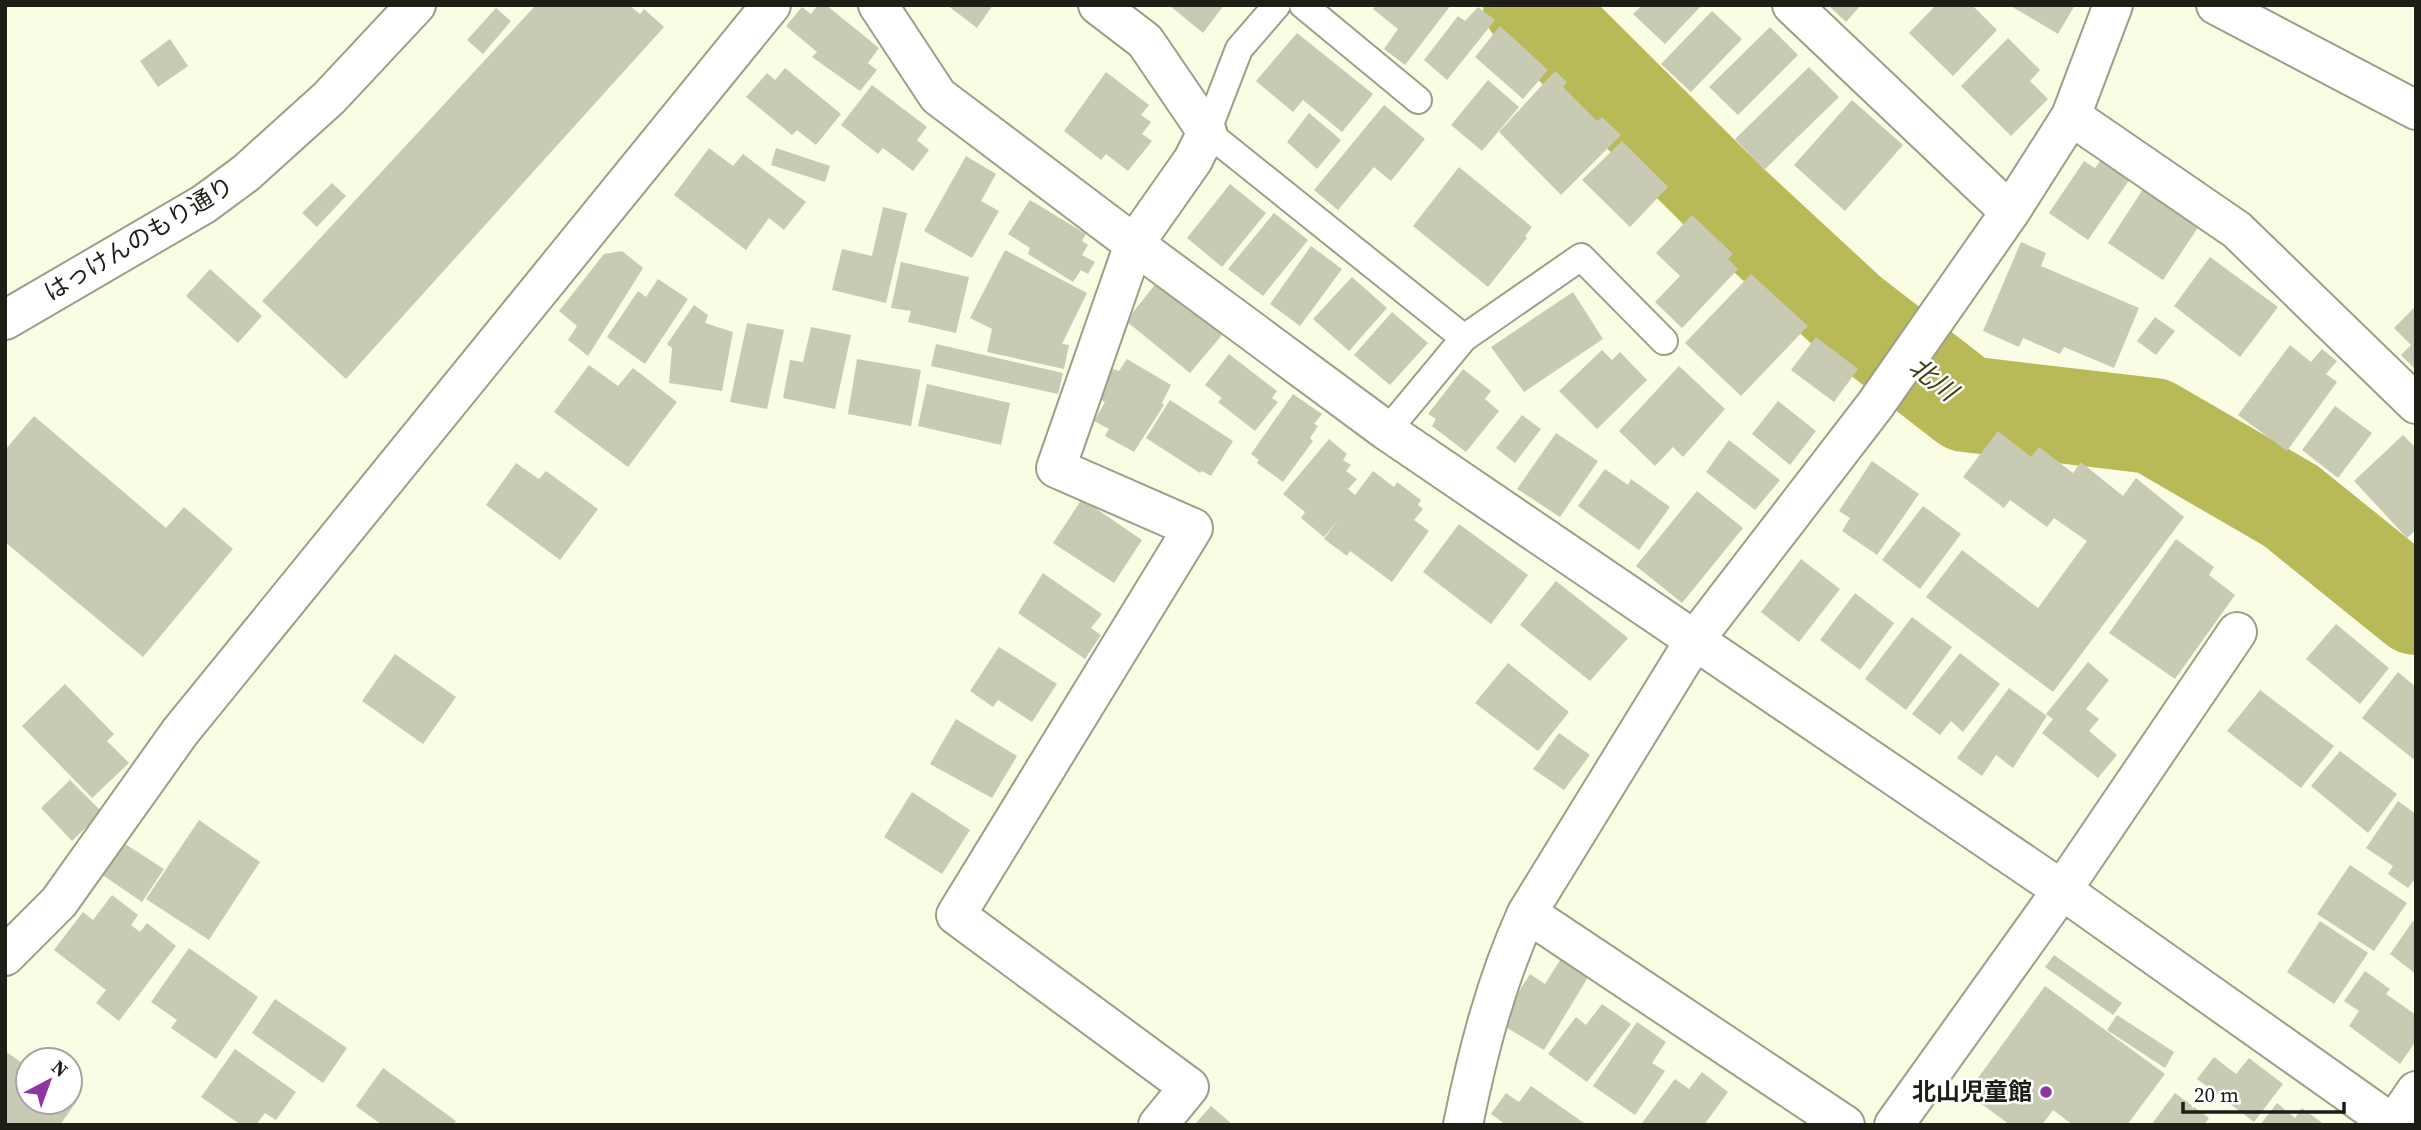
<svg xmlns="http://www.w3.org/2000/svg" width="2421" height="1130" font-family="'Source Serif 4','Noto Sans JP',serif">
  <style>
    .lines { fill: none; stroke-linecap: round; stroke-linejoin: round }
    .river { stroke: #b8b957; stroke-width: 96 }
    .building { fill: #c9cab4 }
    .lane-casing { stroke: #9d9e89; stroke-width: 30 }
    .street-casing { stroke: #9d9e89; stroke-width: 42 }
    .secondary-casing { stroke: #9d9e89; stroke-width: 42 }
    .lane { stroke: #fff; stroke-width: 26 }
    .street { stroke: #fff; stroke-width: 38 }
    .secondary { stroke: #fff; stroke-width: 38 }
    .poi-dot { fill: #8e35a2; stroke: #fff; stroke-width: 2.5 }
    .labels { text-anchor: middle; stroke-width: 5; stroke-linejoin: round; paint-order: stroke }
    .street-label { font-size: 24px; fill: #1d1e15; stroke: #fff }
    .poi-label { font-size: 24px; font-weight: bold; fill: #1d1e15; stroke: #fff; text-anchor: end }
    .water-label { font-size: 26px; font-style: italic; fill: #3d3d14; stroke: #fff }
  </style>
  <rect width="100%" height="100%" fill="#fafce4"/>
  <g class="lines">
    <path class="river" d="M1531 5 1730 203 1850 314 1966 404 2153 426 2291 506 2416 607"/>
  </g>
  <path class="building" d="M536 5H629L640 14 644 9 664 27 346 379 262 301Z
    M818 5H826L879 48 868 63 877 70 860 91 812 57 817 52 786 26 802 7 811 14Z
    M947 5H993L977 28Z
    M1169 5H1224L1203 33Z
    M1376 5H1451L1405 65 1384 49 1398 29 1373 9Z
    M1642 5H1702L1665 44 1633 14Z
    M1828 5H1861L1846 22Z
    M1936 5H1972L1997 30 1953 76 1909 33Z
    M2009 5H2075L2058 34Z
    M1478 7 1495 20 1447 80 1424 60 1458 16 1465 21Z
    M496 8 511 21 483 54 467 40Z
    M1712 11 1742 39 1691 92 1661 64Z
    M1500 26 1548 70 1523 99 1475 57Z
    M1770 27 1798 55 1738 115 1709 87Z
    M1297 33 1373 94 1342 132 1303 100 1293 112 1256 81Z
    M2008 38 2040 70 2030 81 2048 99 2011 136 1961 86Z
    M170 39 188 66 158 87 140 61Z
    M1809 67 1839 97 1764 170 1735 139Z
    M785 68 841 114 816 145 797 130 792 135 746 97 767 73 775 80Z
    M1555 71 1567 82 1563 87 1597 121 1602 117 1621 135 1561 195 1499 132Z
    M1106 72 1149 105 1141 115 1151 122 1142 134 1152 141 1128 171 1106 154 1101 160 1064 131Z
    M1488 80 1519 107 1482 151 1451 125Z
    M872 85 927 127 917 140 929 150 913 171 883 148 878 154 841 125Z
    M1852 100 1903 145 1845 211 1794 165Z
    M1384 105 1425 139 1391 181 1374 167 1338 210 1314 190Z
    M1309 113 1341 140 1317 169 1287 142Z
    M1622 141 1668 187 1630 227 1582 180Z
    M709 148 733 166 743 154 806 202 784 230 769 218 746 250 674 195Z
    M776 148 830 166 825 182 771 165Z
    M966 156 996 174 981 201 999 211 972 258 924 231Z
    M2104 156 2132 176 2088 240 2049 213 2084 161 2095 168Z
    M1459 167 1532 227 1525 236 1527 238 1488 287 1413 226Z
    M332 183 346 196 317 227 302 213Z
    M1230 184 1266 213 1222 267 1187 238Z
    M2145 186 2201 223 2163 280 2108 243Z
    M1030 200 1086 234 1082 241 1088 245 1082 255 1095 262 1088 274 1081 270 1073 282 1028 254 1030 248 1008 234Z
    M883 207 907 213 886 303 832 290 842 249 872 256Z
    M1274 213 1308 240 1263 296 1228 269Z
    M1692 215 1733 254 1728 259 1738 269 1682 328 1655 302 1680 276 1656 253Z
    M2021 242 2046 253 2041 266 2139 308 2114 368 2064 347 2060 354 2023 338 2019 347 1983 331Z
    M1311 246 1342 269 1300 326 1270 304Z
    M1005 250 1087 293 1062 344 1069 345 1064 369 987 352 992 329 970 318Z
    M622 251 643 268 588 356 568 340 577 326 559 311 604 254Z
    M2210 257 2278 307 2240 357 2174 306Z
    M901 262 969 277 956 333 908 322 911 311 891 308Z
    M210 269 262 316 238 343 186 296Z
    M1751 274 1808 326 1741 396 1685 343Z
    M1352 277 1387 308 1349 351 1313 319Z
    M658 279 688 299 645 364 607 337 638 291 646 297Z
    M1157 282 1222 335 1190 373 1126 321Z
    M1573 292 1603 339 1524 392 1491 347Z
    M694 305 708 315 705 323 733 332 722 391 669 383 672 348 667 344Z
    M2416 306V370L2401 355 2411 345 2394 328Z
    M1392 312 1428 343 1390 385 1354 355Z
    M2155 317 2175 331 2156 355 2137 341Z
    M747 323 784 330 767 409 730 402Z
    M811 327 851 335 835 409 783 398 790 360 803 362Z
    M1816 337 1858 369 1834 402 1791 370Z
    M936 344 1063 373 1058 394 931 366Z
    M2290 345 2311 362 2322 349 2337 361 2326 374 2337 382 2287 451 2238 415Z
    M1602 350 1612 360 1620 352 1647 380 1597 429 1559 391Z
    M1229 354 1277 391 1272 398 1278 402 1255 431 1218 402 1222 398 1205 385Z
    M857 359 921 370 911 426 848 414Z
    M1127 359 1171 385 1162 403 1164 405 1134 452 1105 436 1109 429 1094 421 1105 402 1096 397 1113 369 1119 371Z
    M589 365 618 386 633 368 677 402 628 467 554 412Z
    M1679 366 1725 409 1683 457 1673 447 1655 466 1619 431Z
    M1463 369 1491 391 1485 399 1499 411 1466 452 1432 426 1436 419 1428 414Z
    M927 384 1010 403 1001 445 918 426Z
    M1293 394 1322 414 1314 424 1318 426 1310 438 1313 441 1283 482 1257 463 1259 460 1251 454Z
    M1170 400 1233 441 1211 476 1202 471 1200 473 1146 438Z
    M1778 401 1816 431 1790 465 1752 434Z
    M2335 406 2372 433 2338 478 2302 450Z
    M1522 415 1541 429 1515 463 1496 448Z
    M34 416 166 528 184 507 233 549 143 657 5 542V450Z
    M1998 431 2031 457 2039 447 2073 473 2081 462 2123 496 2136 478 2184 517 2053 692 1926 597 1962 550 2038 608 2087 541 2054 518 2047 527 2010 500 2004 508 1963 477Z
    M1556 433 1598 461 1560 517 1517 489Z
    M2403 435 2416 448V530L2407 538 2354 481Z
    M1329 439 1347 454 1343 460 1351 465 1346 471 1357 479 1348 489 1355 495 1373 471 1394 487 1397 482 1421 500 1418 505 1423 509 1414 520 1429 531 1392 582 1350 551 1347 556 1324 539 1338 520 1324 537 1301 518 1305 512 1283 494Z
    M1729 440 1780 480 1755 510 1706 472Z
    M1872 461 1919 494 1877 555 1842 531 1850 518 1839 511Z
    M516 463 539 479 546 471 598 509 560 560 486 505Z
    M1605 469 1628 485 1631 479 1670 507 1639 550 1578 506Z
    M1697 491 1743 528 1682 603 1636 566Z
    M1082 499 1142 540 1114 583 1053 543Z
    M1923 506 1961 534 1920 589 1882 560Z
    M1459 524 1528 575 1491 624 1423 572Z
    M2176 539 2214 567 2209 575 2235 595 2175 679 2109 633Z
    M1801 559 1840 589 1799 642 1761 612Z
    M1043 573 1102 614 1091 628 1101 635 1085 659 1018 613Z
    M1556 581 1628 638 1590 681 1520 625Z
    M1855 593 1894 623 1860 670 1820 640Z
    M1912 617 1952 647 1906 710 1865 679Z
    M2336 624 2389 668 2360 704 2306 659Z
    M999 647 1057 684 1032 722 998 700 993 707 970 691Z
    M1960 653 2000 684 1963 732 1951 721 1940 735 1912 714Z
    M395 654 456 697 423 744 362 701Z
    M2088 662 2109 680 2086 709 2099 719 2089 731 2117 755 2098 778 2042 733 2053 719 2046 714Z
    M1508 663 1569 712 1538 751 1475 703Z
    M2398 672 2416 687V761L2362 718Z
    M65 684 114 734 107 741 129 763 92 798 22 726Z
    M2009 688 2047 716 2013 768 1996 755 1982 776 1957 758Z
    M2260 690 2334 746 2301 788 2227 731Z
    M956 719 1017 756 992 798 930 764Z
    M1559 733 1590 755 1564 790 1533 769Z
    M2340 751 2397 794 2368 833 2311 786Z
    M70 780 102 812 72 841 41 808Z
    M912 792 970 830 942 874 884 837Z
    M2398 801 2416 814V882L2413 881 2408 888 2388 874 2393 866 2366 848Z
    M199 820 260 862 209 940 146 899Z
    M122 842 164 869 142 902 101 874Z
    M2350 865 2407 903 2374 951 2317 914Z
    M112 895 138 915 131 925 140 932 147 923 176 946 119 1021 96 1003 106 990 54 950 83 912 93 920Z
    M2320 921 2368 953 2334 1004 2287 972Z
    M2413 921 2416 923V974L2390 954Z
    M189 948 258 997 216 1059 171 1028 177 1020 151 1002Z
    M2054 955 2122 1003 2113 1015 2045 967Z
    M1562 957 1590 974 1544 1050 1499 1023 1530 974 1545 984Z
    M2365 971 2390 989 2386 994 2416 1015V1041L2400 1064 2349 1026 2359 1011 2344 1001Z
    M2045 986 2165 1074 2127 1125H2073L2053 1110 2042 1125H2010L1967 1093Z
    M275 999 347 1048 323 1083 252 1033Z
    M1602 1004 1631 1024 1587 1082 1548 1054 1576 1017 1586 1025Z
    M2117 1015 2174 1052 2165 1068 2107 1030Z
    M1637 1022 1666 1042 1652 1063 1665 1071 1635 1115 1593 1086Z
    M235 1049 296 1092 276 1120 265 1113 256 1125H241L201 1097Z
    M5 1051 28 1067V1102H70V1096L77 1101 60 1125H5Z
    M2214 1057 2236 1074 2249 1058 2283 1084 2254 1122 2197 1079Z
    M383 1068 456 1121 453 1125H382L356 1106Z
    M1702 1072 1728 1092 1704 1125 1642 1123 1675 1079 1689 1089Z
    M1531 1086 1584 1123 1582 1125H1506L1491 1114 1506 1093 1519 1102Z
    M2175 1093 2209 1118 2204 1125H2151Z
    M2277 1103 2295 1118 2302 1108 2325 1125H2260Z
    M1211 1106 1233 1125H1194Z"/>
  <g class="lines">
    <g class="lane-casing">
      <path id="lane" d="M1277 5 1239 49 1207 132 1464 338 1581 257 1664 341
        M1303 5 1418 100
        M1387 431 1464 338"/>
    </g>
    <g class="street-casing">
      <path id="street" d="M878 5 938 96 1134 244 1387 431 2062 890 2394 1125
        M1098 5 1145 41 1207 132 1193 160 1134 244 1056 468 1193 528 956 915 1189 1087 1158 1125
        M1792 5 2010 212
        M2216 5 2416 110
        M2071 116 2237 230 2416 404
        M1527 913 1845 1125
        M5 956 59 902 180 732 771 5
        M1463 1125C1478 1051 1496 981 1527 913L1696 638 1876 404 2010 212 2071 116 2113 5
        M1894 1125 2062 890 2237 632
        M2393 1125 2416 1091"/>
    </g>
    <g class="secondary-casing">
      <path id="secondary" d="M5 320 204 204 246 173 329 98 416 5"/>
    </g>
    <use href="#lane" class="lane"/>
    <use href="#street" class="street"/>
    <use href="#secondary" class="secondary"/>
  </g>
  <circle class="poi-dot" cx="2046" cy="1092" r="7"/>
  <g class="labels">
    <g class="street-label">
      <text transform="translate(139 239) rotate(-31)" y="8">はっけんのもり通り</text>
    </g>
    <g class="poi-label">
      <text x="2032" y="1100">北山児童館</text>
    </g>
    <g class="water-label">
      <text transform="translate(1933 379) rotate(38)" y="9">北川</text>
    </g>
  </g>
  <rect width="2421" height="1130" fill="none" stroke="#1d1e15" stroke-width="14"/>
  <g transform="translate(49 1081) rotate(41)"><circle r="33" fill="#ffffff" stroke="#a5a5a1" stroke-width="2"/>
  <path d="M0-5L12 26L0 18L-12 26Z" fill="#8e35a2"/>
  <text y="-10" font-size="19" font-weight="bold" text-anchor="middle" fill="#1d1e15">N</text>
  </g>
  <path d="M2183 1102v10h161v-10" fill="none" stroke="#1d1e15" stroke-width="3.5"/>
  <text x="2194" y="1102" font-size="21" fill="#1d1e15" stroke="#ffffff" stroke-width="5" paint-order="stroke">20 m</text>
</svg>
